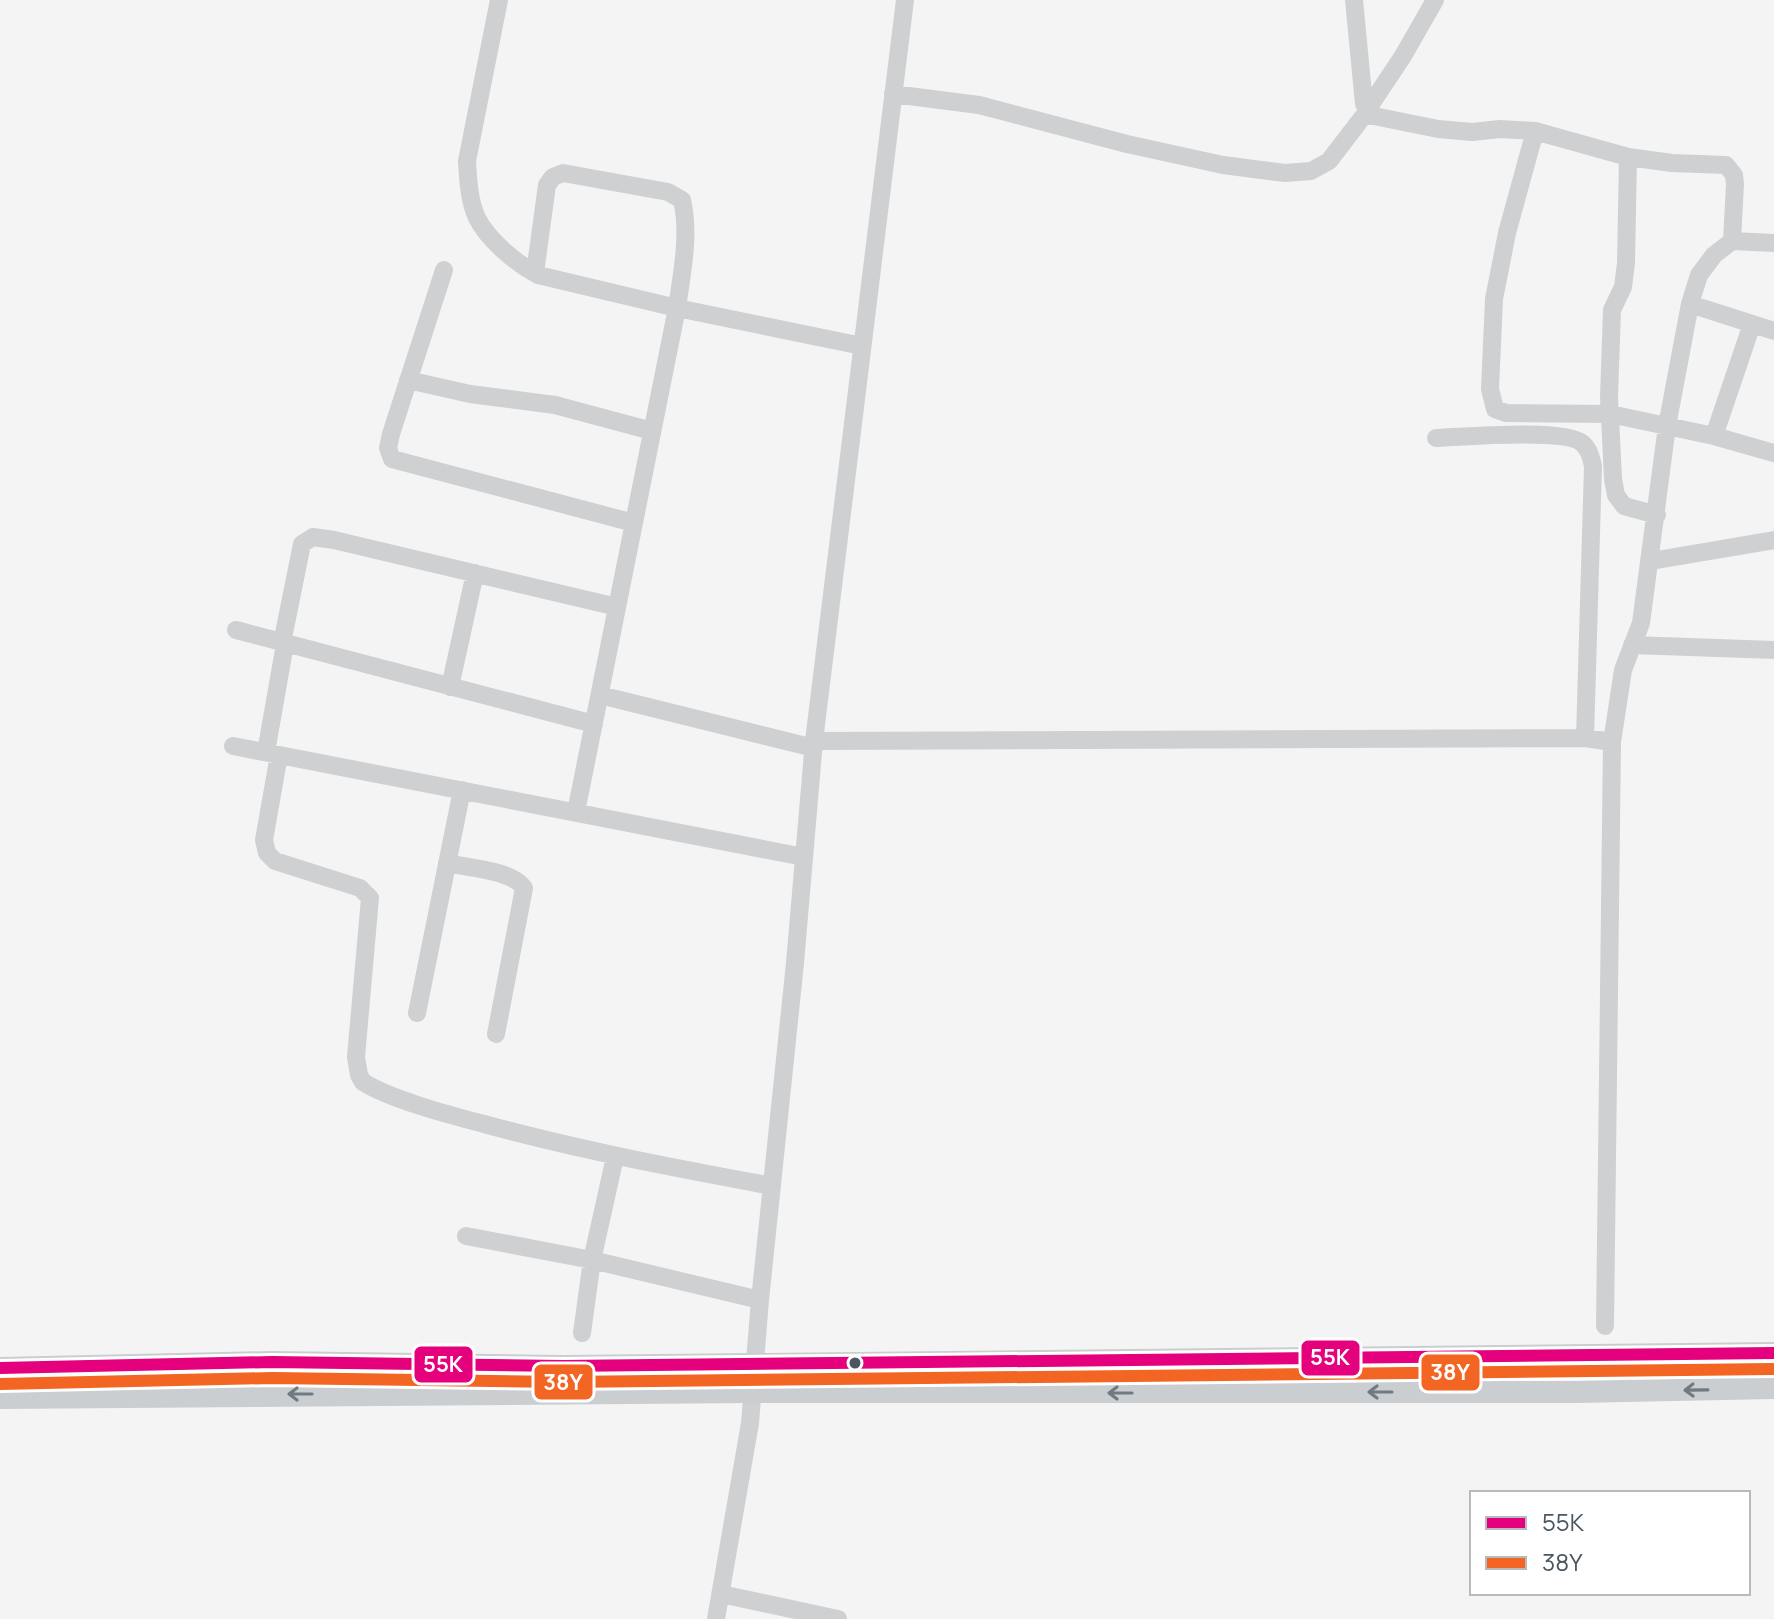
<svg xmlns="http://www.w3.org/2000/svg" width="1774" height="1619" font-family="Manrope,sans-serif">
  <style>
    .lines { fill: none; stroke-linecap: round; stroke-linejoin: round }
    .minor { stroke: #ced0d2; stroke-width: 18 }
    .major { stroke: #caced1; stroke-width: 22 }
    .bus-1-casing { stroke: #fff; stroke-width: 18 }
    .bus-2-casing { stroke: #fff; stroke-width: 18 }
    .bus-1 { stroke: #e5007d; stroke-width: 12 }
    .bus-2 { stroke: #f26522; stroke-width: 12 }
    .oneway { stroke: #707a83 }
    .bus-dot { fill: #4a5661; stroke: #fff; stroke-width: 3 }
    .line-badge { stroke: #fff; stroke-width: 3 }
    .badge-label { font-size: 22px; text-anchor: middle; font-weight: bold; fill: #fff }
  </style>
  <rect width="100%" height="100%" fill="#f4f4f4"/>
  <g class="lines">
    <path class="minor" d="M499 0 467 161C468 179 469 201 477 218 488 240 517 264 538 275L677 308 862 346
      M1354 0 1364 104 1369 115
      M893 94 979 105 1127 144 1223 165 1285 173 1311 171 1329 161 1362 118 1369 115 1438 129 1472 132 1500 129 1535 131 1628 157 1672 163 1726 165 1734 175 1735 184 1732 241
      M1367 110 1403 56 1435 0
      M1535 131 1507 233 1494 299 1490 389 1495 409 1506 413 1610 414 1714 436 1774 453
      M1628 157 1626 263 1623 287 1612 310 1609 397 1613 479 1616 495 1624 506 1657 515
      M444 270 391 434 388 448 392 459 634 523
      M535 273 547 185 553 177 563 173 668 192 682 200C690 235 682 272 677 308L576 812
      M1690 304 1774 331
      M408 380 470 394 555 405 652 431
      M1714 436 1752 324
      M1436 438C1463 437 1564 428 1582 443 1589 449 1591 457 1593 466L1585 738
      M1651 561 1774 540
      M236 630 594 724
      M282 643 302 544 313 537 334 540 617 607
      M1632 645 1774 650
      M450 687 475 573
      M600 695 814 748
      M814 741 1585 738 1612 742 1605 1326
      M1612 742 1623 670 1641 623 1667 426 1690 304 1699 275 1714 255 1732 241 1774 243
      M233 746 804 857
      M266 752 285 644
      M279 755 264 840 267 853 275 861 360 888 370 898 356 1057 359 1075 363 1082C392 1100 450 1115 484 1124 579 1150 675 1168 772 1186
      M447 863C468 868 512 870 524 888L496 1034
      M417 1013 462 790
      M466 1236 592 1260 760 1300
      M582 1333 592 1260 615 1157
      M721 1594 838 1619
      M716 1619 750 1423 760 1300 795 963 814 741 905 0"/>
    <path class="major" d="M0 1368 272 1362 563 1366 756 1364 1774 1353
      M0 1398 753 1392H1576L1774 1388"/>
    <g class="bus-1-casing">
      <path id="bus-1" d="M0 1368 272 1362 563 1366 1774 1353"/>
    </g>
    <g class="bus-2-casing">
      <path id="bus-2" d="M0 1384 272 1378 563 1382 1774 1369"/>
    </g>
    <use href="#bus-1" class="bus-1"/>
    <use href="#bus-2" class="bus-2"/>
  </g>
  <defs><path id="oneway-shaft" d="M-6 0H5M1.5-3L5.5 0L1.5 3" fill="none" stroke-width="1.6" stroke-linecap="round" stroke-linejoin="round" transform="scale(2)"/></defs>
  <g class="oneway">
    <use href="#oneway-shaft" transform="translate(1696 1390) rotate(179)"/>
    <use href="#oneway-shaft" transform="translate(1380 1392) rotate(180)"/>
    <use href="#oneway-shaft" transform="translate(1120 1393) rotate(-180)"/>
    <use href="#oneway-shaft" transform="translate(300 1394) rotate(180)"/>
  </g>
  <circle class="bus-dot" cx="855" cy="1363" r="7"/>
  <g class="line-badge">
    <rect x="1300" y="1339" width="61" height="38" rx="8" fill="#e5007d"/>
    <rect x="413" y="1345" width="61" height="39" rx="8" fill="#e5007d"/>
    <rect x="1420" y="1353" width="61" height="39" rx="8" fill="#f26522"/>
    <rect x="533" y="1363" width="61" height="38" rx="8" fill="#f26522"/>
  </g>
  <g class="badge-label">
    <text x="1330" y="1365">55K</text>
    <text x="443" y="1372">55K</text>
    <text x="1450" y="1380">38Y</text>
    <text x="563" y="1390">38Y</text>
  </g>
  <rect x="1470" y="1491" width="280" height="104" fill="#ffffff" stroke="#b7bbc0" stroke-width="2"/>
  <rect x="1486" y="1517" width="40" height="12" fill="#e5007d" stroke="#b7bbc0" stroke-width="2"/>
  <text x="1542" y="1531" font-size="24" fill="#4a5661">55K</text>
  <rect x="1486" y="1557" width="40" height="12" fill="#f26522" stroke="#b7bbc0" stroke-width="2"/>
  <text x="1542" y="1571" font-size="24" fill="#4a5661">38Y</text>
</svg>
